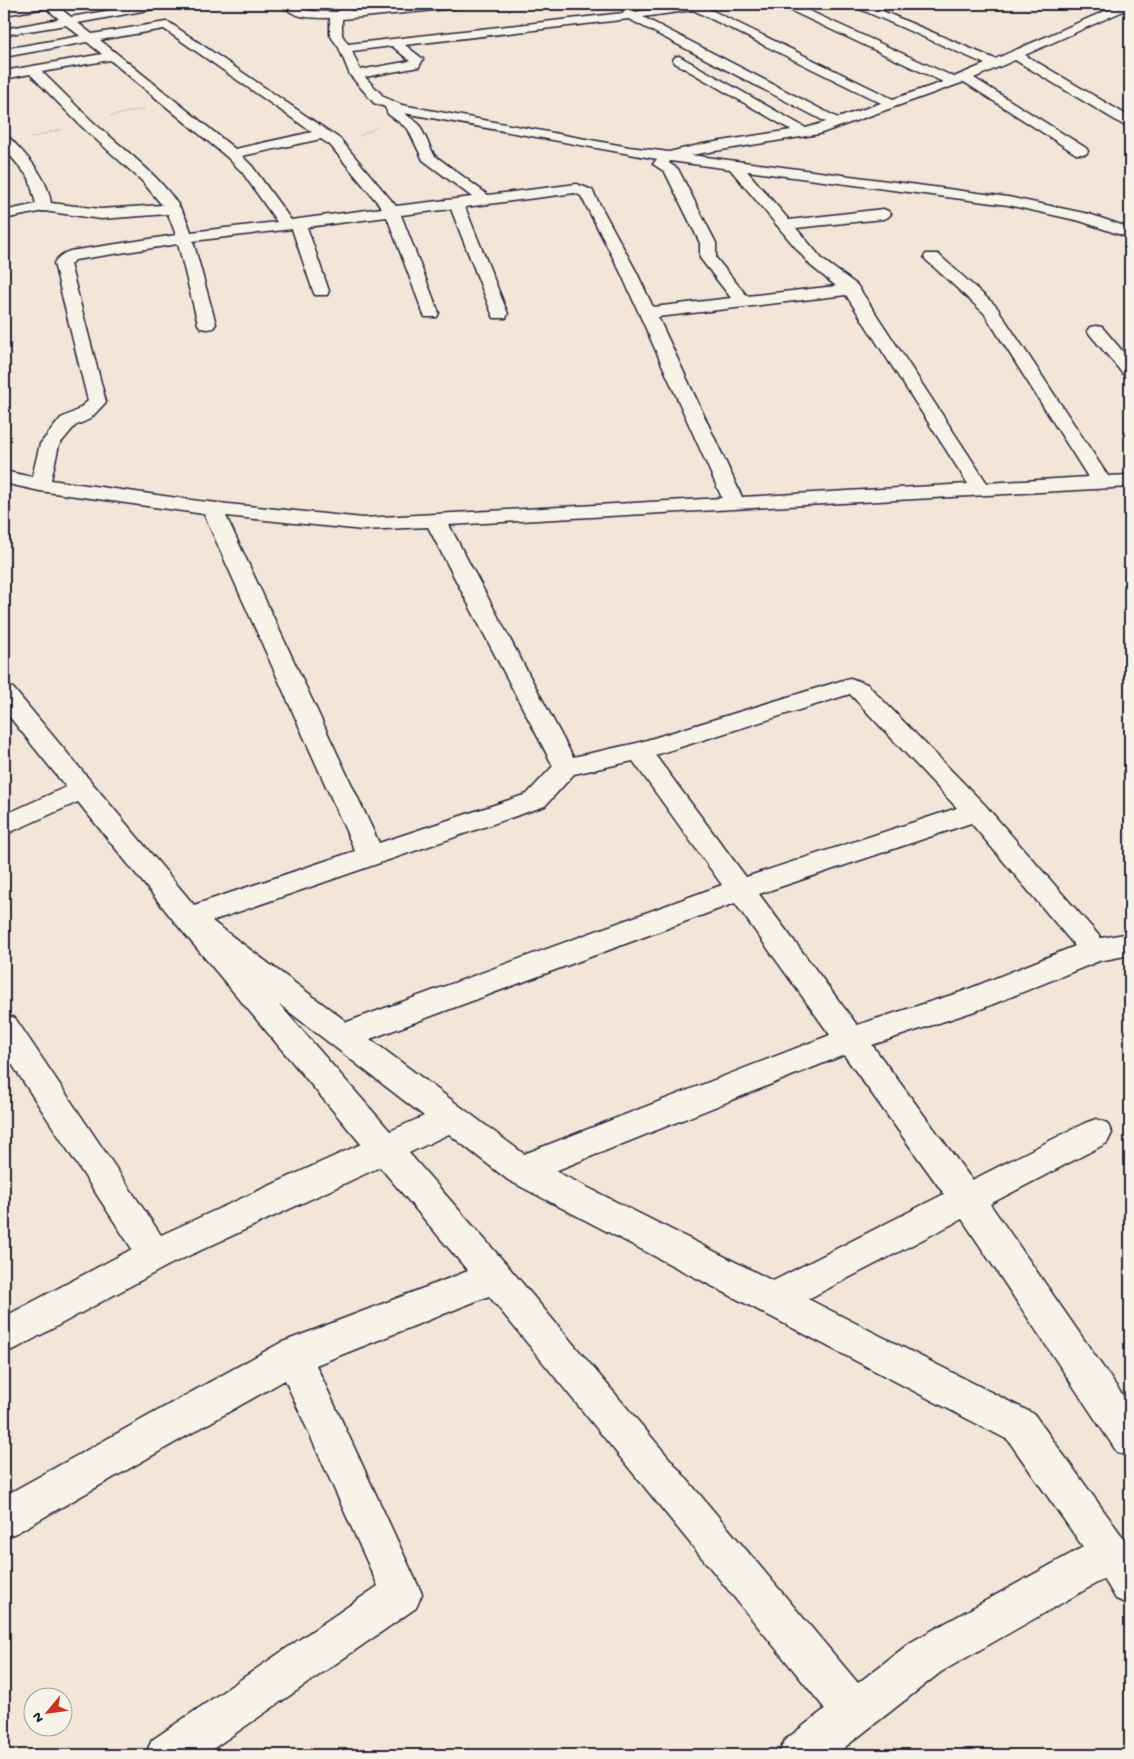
<svg xmlns="http://www.w3.org/2000/svg" width="1134" height="1759" font-family="'Gochi Hand',sans-serif">
  <style>
    .lines { fill: none; stroke-linecap: round; stroke-linejoin: round }
    .minor-casing { stroke: #22223b; stroke-width: 3 }
    .path { stroke: #22223b; stroke-width: 1; stroke-dasharray: 0.5 2; stroke-linecap: butt }
    .minor { fill: #f7f3e8; fill-rule: evenodd }
  </style>
  <rect width="100%" height="100%" fill="#f3e5d8"/>
  <filter id="ink" filterUnits="userSpaceOnUse"><feTurbulence type="fractalNoise" baseFrequency=".02" numOctaves="2"/><feDisplacementMap in="SourceGraphic" scale="10" xChannelSelector="R" yChannelSelector="G"/><feConvolveMatrix kernelMatrix="1 2 1 2 8 2 1 2 1" color-interpolation-filters="sRGB"/></filter>
  <g filter="url(#ink)">
    <g class="lines">
      <g class="minor-casing">
        <path id="minor" d="M32 4H55L71 17 146 4H169L164 7 78 23 92 34 166 22 170 23 340 139 396 206 472 197 423 160 408 129 388 114 385 107 374 103 350 75 339 48 330 35V18C314 18 292 19 282 4H294L302 9 311 11 337 12 346 4H358L350 11 433 4H472L466 7 342 19V35L348 44 623 13 624 9 628 8 634 12 690 4H716L715 6 707 8 893 99 943 82 781 6 780 4H794L954 77 985 64 853 6 852 4H866L995 59 1121 4H1130V8L1025 55 1130 117V127L1125 126 1015 60 974 78 1086 148 1088 151 1086 154H1076L964 82 819 134 691 155 1008 197 1089 214 1130 228V238L1080 221 1008 205 747 171 789 220 883 209 888 211 891 214 888 217 883 219 796 228 823 260 857 285 987 483 1088 477 984 313 926 260 924 257 926 254H938L996 306 1108 476 1130 475V487L449 525 573 757 637 743 850 678 867 684 985 805 1101 938 1130 933V955L1099 961 981 1009 872 1045 972 1180 1085 1123 1096 1119 1107 1123 1112 1133 1107 1143 990 1204 1130 1406V1458L1117 1452 962 1219 808 1299 1034 1414 1130 1547V1605L1116 1599 1104 1579 941 1672 835 1755H778L785 1740 825 1709 489 1296 316 1365 422 1594 416 1608 204 1755H145L152 1740 378 1586 285 1380 18 1532 4 1538V1496L280 1343 468 1271 380 1167 167 1266 17 1348 4 1353V1317L132 1249 4 1052V1015L15 1018 161 1235 361 1144 178 926 78 802 4 835V815L66 787 4 710V686L13 688 194 905 355 851 204 514 40 491 4 483V471L32 477 40 444 61 418 76 411 88 401 54 263C58 257 63 253 70 251L176 235 168 214 101 219 44 211 4 219V211L36 204 29 178 4 148V136L9 137C27 157 47 175 51 203L101 209 162 205 142 181 80 125 30 74 4 79V71L102 54 87 42 4 57V49L80 36 66 25 4 35V29L59 19 46 8 4 15V9ZM693 10 881 103 838 118 643 17ZM629 19 826 122 806 128 679 56 675 57 673 60 675 63 791 130 703 144 669 152 629 147 402 105 384 97 365 77 419 67 423 59 405 45ZM164 29 312 132 235 149 100 40ZM392 46 410 61 360 70 352 51ZM110 60 227 157 242 172 277 222 191 232C179 188 125 151 92 121 75 105 59 88 42 72ZM404 113 657 159 653 164 665 172 700 243V258L731 298 653 307 636 271 592 190 577 184 488 195 434 155 419 124ZM321 139 330 145 382 208 291 220 252 166 242 156ZM670 161 730 169 811 266 836 286 747 296 716 258V243L678 169 669 163ZM575 193 581 196 620 271 722 498 363 518 199 501 51 480 59 445 75 426 90 419 106 402 70 264 75 260 178 244 198 324 201 328 207 329 213 328 216 324 193 241 292 229 313 291 315 295H327L329 291 307 227 387 217 423 313 425 317H437L439 313 401 215 451 209 492 314 494 318H506L508 314 465 207ZM846 295 968 484 742 497 658 317ZM226 516 363 530 428 527 553 766 527 794 379 843ZM850 694 957 808 746 877 655 755ZM633 761 722 885 347 1022 212 921 545 806 574 774ZM971 823 1075 946 961 992 857 1025 759 894ZM735 903 830 1035 524 1154 370 1039ZM279 1004 424 1116 390 1131ZM844 1055 944 1194 773 1281 555 1171ZM449 1134 508 1180 1008 1440 1083 1547 911 1642 858 1683 507 1265 409 1153Z
          M1096 326 1102 327 1130 360V376L1124 375 1087 331 1090 327Z"/>
      </g>
      <path class="path" d="M111 116 144 109
        M359 136 378 127
        M31 138 61 129"/>
      <use href="#minor" class="minor"/>
    </g>
  </g>
  <rect width="1134" height="1759" fill="none" stroke="#f7f3e8" stroke-width="20"/>
  <rect x="10" y="10" width="1114" height="1739" fill="none" stroke="#22223b" stroke-width="2" filter="url(#ink)"/>
  <g transform="translate(48 1712) rotate(241)"><circle r="24" fill="#f7f3e8" stroke="#a29fa3"/>
  <path d="M0-4L9 19L0 12L-9 19Z" fill="#c8321e"/>
  <text y="-8" font-size="14" font-weight="bold" text-anchor="middle" fill="#22223b">N</text>
  </g>
</svg>
